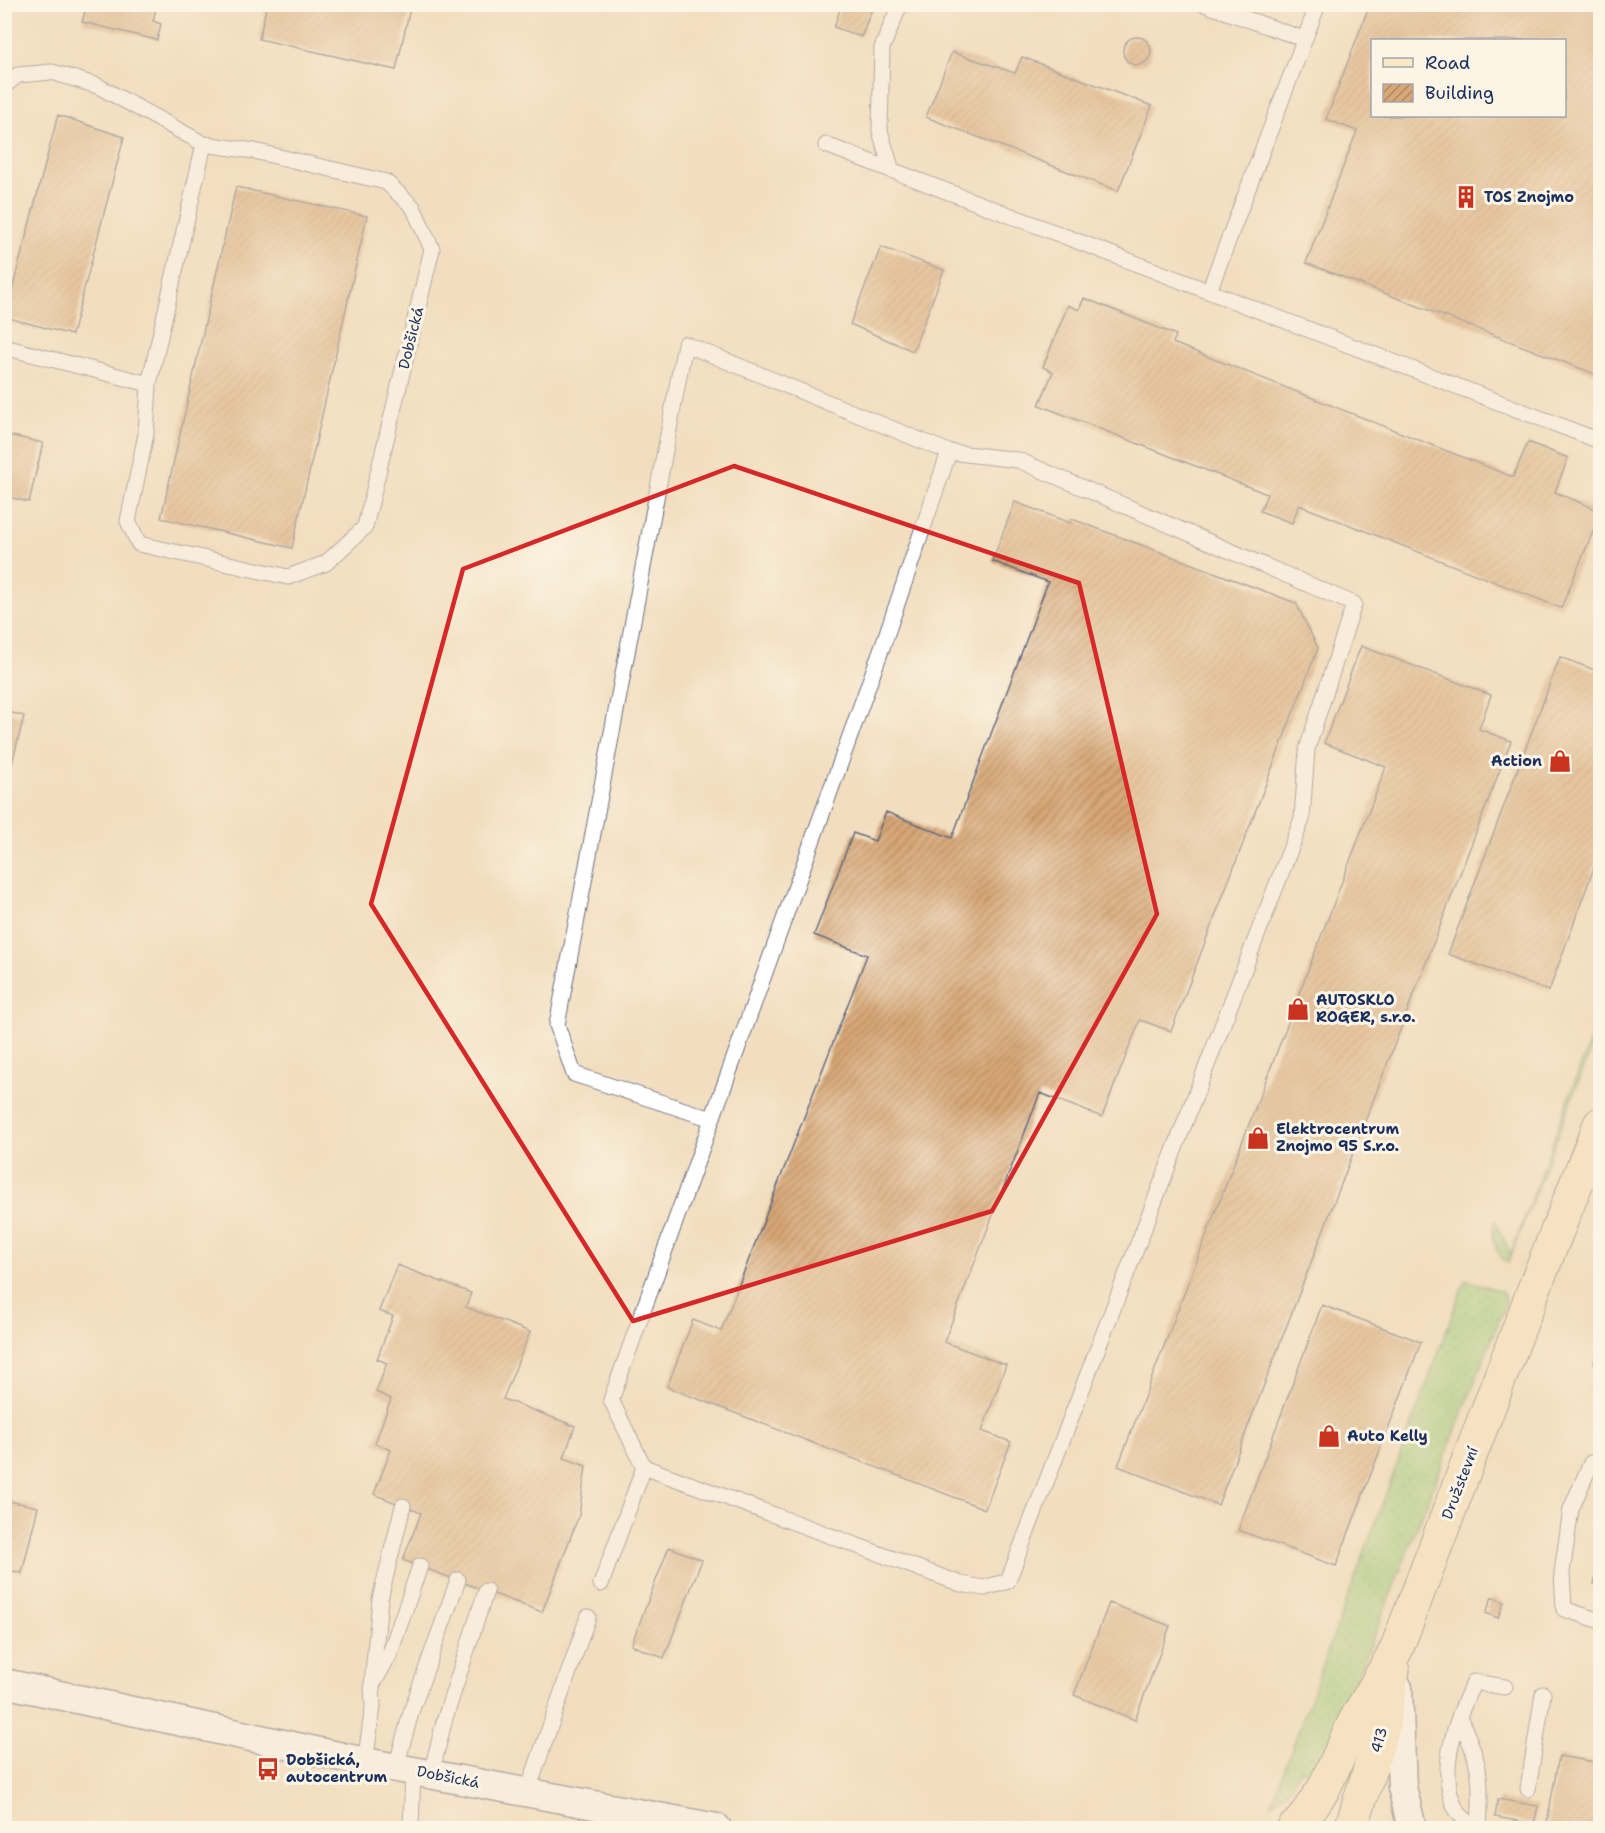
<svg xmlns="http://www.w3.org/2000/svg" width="1605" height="1833" font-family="'Shantell Sans',sans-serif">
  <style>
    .grass { fill: url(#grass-dots); stroke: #5a7e6e; stroke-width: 1.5 }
    .building { fill: url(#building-hatch); fill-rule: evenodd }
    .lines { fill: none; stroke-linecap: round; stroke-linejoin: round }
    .lane-casing { stroke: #666c80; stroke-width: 17 }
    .street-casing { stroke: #666c80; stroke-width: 31 }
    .secondary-casing { stroke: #666c80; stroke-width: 35 }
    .lane { stroke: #fff; stroke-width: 15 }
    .street { stroke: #fff; stroke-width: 28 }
    .secondary { stroke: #fae7c3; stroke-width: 33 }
    .marked { fill: none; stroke: #d62828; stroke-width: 4.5; stroke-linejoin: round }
    .labels { text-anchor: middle; stroke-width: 6; stroke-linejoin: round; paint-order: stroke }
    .poi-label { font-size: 15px; font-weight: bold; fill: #1b2f5e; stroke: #fcf5e5; text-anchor: start }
    .street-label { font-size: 15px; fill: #1b2f5e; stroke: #fcf5e5 }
  </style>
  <defs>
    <pattern id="grass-dots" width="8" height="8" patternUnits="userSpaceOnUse" patternTransform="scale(1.5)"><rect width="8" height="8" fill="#98cd7e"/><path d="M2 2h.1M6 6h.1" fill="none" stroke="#82b06f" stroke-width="1.8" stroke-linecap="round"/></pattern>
    <pattern id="building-hatch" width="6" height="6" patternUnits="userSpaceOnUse" patternTransform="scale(1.5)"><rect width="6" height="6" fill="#d8a776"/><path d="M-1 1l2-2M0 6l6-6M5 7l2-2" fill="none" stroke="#ae8864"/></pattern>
  </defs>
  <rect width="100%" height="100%" fill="#fcf5e5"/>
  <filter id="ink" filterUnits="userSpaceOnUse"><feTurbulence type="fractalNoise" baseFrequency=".0167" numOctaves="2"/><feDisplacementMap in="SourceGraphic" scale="12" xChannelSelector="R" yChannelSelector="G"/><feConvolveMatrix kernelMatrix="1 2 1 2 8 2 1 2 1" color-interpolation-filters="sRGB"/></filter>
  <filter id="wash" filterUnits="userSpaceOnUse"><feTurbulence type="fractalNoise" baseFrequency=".008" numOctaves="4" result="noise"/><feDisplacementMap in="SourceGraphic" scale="24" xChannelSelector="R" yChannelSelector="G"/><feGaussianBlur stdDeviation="1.35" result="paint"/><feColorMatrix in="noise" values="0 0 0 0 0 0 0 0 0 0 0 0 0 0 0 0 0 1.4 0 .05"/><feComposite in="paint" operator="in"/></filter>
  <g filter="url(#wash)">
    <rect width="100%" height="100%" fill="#f2debf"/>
    <path class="grass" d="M1600 1014V1027L1508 1263C1495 1255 1490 1237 1495 1222L1511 1254Z
      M1465 1280 1502 1291 1506 1302 1504 1308 1325 1760 1316 1774 1301 1769 1290 1788 1271 1805Z"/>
    <g id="blocks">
      <path class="building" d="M87 4H157L153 21 161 24 157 40 82 22Z
        M267 4H411L396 70 259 39Z
        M842 4H874L861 37 834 27Z
        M1370 4H1600V376L1306 263 1357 131 1326 119ZM1372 40H1564V116H1372Z
        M1123 51a14 14 0 1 1 28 0a14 14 0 1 1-28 0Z
        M952 52 1015 73 1022 57 1152 106 1118 191 926 117Z
        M58 115 124 137 72 335 5 317Z
        M236 187 367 216 292 548 161 518Z
        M881 247 944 270 913 351 850 324Z
        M1084 298 1176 335 1173 343 1513 477 1528 442 1568 458 1555 492 1600 511V515L1561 608 1299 505 1292 523 1260 511 1267 494 1039 405 1053 372 1043 367 1068 305 1079 310Z
        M4 434 43 443 29 502 4 496Z
        M1015 502 1070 523 1072 519 1296 603 1318 648 1171 1031 1140 1020 1102 1117 1040 1093 944 1342 1006 1365 982 1431 1011 1442 985 1509 667 1387 693 1320 721 1331 867 955 814 935 853 833 875 841 886 812 952 838 1048 582 992 561Z
        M1361 646 1491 695 1479 729 1511 741 1218 1505 1118 1466 1386 767 1324 743Z
        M1560 657 1600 672V851L1549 991 1448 954Z
        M4 711 24 716 5 791H4Z
        M397 1265 471 1293 466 1307 530 1332 503 1399 575 1426 564 1458 586 1466 579 1515 542 1612 403 1560 421 1513 374 1494 391 1450 375 1443 391 1399 376 1392 387 1363 377 1359 393 1316 379 1311Z
        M1322 1305 1421 1342 1336 1566 1238 1530Z
        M1600 1345V1366L1594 1363Z
        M1600 1369V1385L1595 1383Z
        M4 1500 38 1507 22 1573 4 1569Z
        M669 1547 702 1560 664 1658 631 1645Z
        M1599 1554H1600V1585L1594 1584Z
        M1492 1597 1504 1602 1498 1618 1486 1613Z
        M1109 1603 1170 1626 1135 1720 1074 1695Z
        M1559 1756 1600 1763V1828H1546Z
        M1498 1799 1538 1806 1534 1824 1495 1817Z"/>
    </g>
  </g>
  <g filter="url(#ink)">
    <use href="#blocks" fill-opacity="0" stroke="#666c80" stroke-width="1.5"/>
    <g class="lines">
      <g class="lane-casing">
        <path id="lane" d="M1204 4 1304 39
          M4 86 18 75 52 72 98 86 204 144
          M204 144 254 151 386 182 413 207 432 249 365 527 326 563 288 577 139 544 128 521 146 434 149 384Z
          M826 145 1600 441
          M892 171 880 131 882 48 900 4
          M1209 291 1318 4
          M4 347 149 384
          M712 1119 574 1074 557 1025 685 344 949 452 885 639 611 1400 644 1467 961 1584 984 1588 1008 1581 1302 819 1307 749 1354 604 1018 460 949 452
          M1600 1464 1591 1463 1571 1509 1562 1573 1564 1609 1600 1621
          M601 1584 644 1467
          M374 1682 389 1656 420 1566
          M1459 1717C1481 1763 1482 1778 1479 1828
          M365 1762 373 1707 372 1685 380 1599 403 1506
          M396 1767 412 1709 458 1580
          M431 1774 445 1718 486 1591
          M1528 1789 1543 1694
          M527 1793 588 1617
          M411 1828 413 1771
          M1479 1828C1470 1823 1460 1818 1455 1807 1437 1770 1457 1716 1474 1682L1505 1687"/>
      </g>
      <g class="street-casing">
        <path id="street" d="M4 1683 365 1762 717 1828
          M1398 1688 1402 1787 1412 1828"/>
      </g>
      <g class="secondary-casing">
        <path id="secondary" d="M1294 1828 1301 1822 1324 1788 1355 1721 1396 1650 1534 1289 1600 1124
          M1351 1828 1381 1734 1393 1671"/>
      </g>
      <use href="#lane" class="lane"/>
      <use href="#street" class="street"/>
      <use href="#secondary" class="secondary"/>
    </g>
  </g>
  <path d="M0 0H1605V1833H0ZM734 466 1079 583 1157 914 992 1211 633 1321 371 904 463 569Z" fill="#f2debf" fill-opacity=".55" fill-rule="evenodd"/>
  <path class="marked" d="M734 466 1079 583 1157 914 992 1211 633 1321 371 904 463 569Z"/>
  <defs>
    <g id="building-bare" transform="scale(1.8)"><path d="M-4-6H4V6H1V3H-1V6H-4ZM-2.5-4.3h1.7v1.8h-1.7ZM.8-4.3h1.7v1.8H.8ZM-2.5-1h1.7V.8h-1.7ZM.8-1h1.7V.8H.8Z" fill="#c8321e" stroke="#fcf5e5" stroke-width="2.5" paint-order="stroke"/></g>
    <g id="shop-bare" transform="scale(1.8)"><path d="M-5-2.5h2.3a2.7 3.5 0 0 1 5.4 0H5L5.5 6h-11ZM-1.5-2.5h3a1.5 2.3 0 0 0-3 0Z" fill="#c8321e" stroke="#fcf5e5" stroke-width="2.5" paint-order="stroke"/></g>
    <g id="bus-bare" transform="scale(1.8)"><path d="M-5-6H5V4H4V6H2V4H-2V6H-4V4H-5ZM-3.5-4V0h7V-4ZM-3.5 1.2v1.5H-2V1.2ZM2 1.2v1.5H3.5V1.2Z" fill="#c8321e" stroke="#fcf5e5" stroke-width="2.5" paint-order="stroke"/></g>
  </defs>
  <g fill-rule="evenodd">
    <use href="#building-bare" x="1466" y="197"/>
    <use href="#shop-bare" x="1560" y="761"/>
    <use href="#shop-bare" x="1298" y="1009"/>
    <use href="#shop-bare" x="1258" y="1138"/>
    <use href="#shop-bare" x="1329" y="1436"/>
    <use href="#bus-bare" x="268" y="1769"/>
  </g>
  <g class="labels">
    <g class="poi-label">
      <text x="1484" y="202">TOS Znojmo</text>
      <text x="1542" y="766" text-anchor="end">Action</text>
      <text x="1316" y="1005">AUTOSKLO<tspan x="1316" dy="17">ROGER, s.r.o.</tspan></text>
      <text x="1276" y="1134">Elektrocentrum<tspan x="1276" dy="17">Znojmo 95 S.r.o.</tspan></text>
      <text x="1347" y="1441">Auto Kelly</text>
      <text x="286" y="1765">Dobšická,<tspan x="286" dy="17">autocentrum</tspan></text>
    </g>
    <g class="street-label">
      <text transform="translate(411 338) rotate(-76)" y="5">Dobšická</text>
      <text transform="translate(1460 1483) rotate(-69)" y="5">Družstevní</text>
      <text transform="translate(1379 1740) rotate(-75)" y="5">413</text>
      <text transform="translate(448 1777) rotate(11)" y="5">Dobšická</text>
    </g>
  </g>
  <rect width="1605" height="1833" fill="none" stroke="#fcf5e5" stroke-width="24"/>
  <rect x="1371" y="39" width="195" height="78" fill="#fcf5e5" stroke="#a2a6af" stroke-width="1.5"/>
  <rect x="1383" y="58" width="30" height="9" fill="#fae7c3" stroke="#a2a6af" stroke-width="1.5"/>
  <text x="1425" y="69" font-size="18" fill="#1b2f5e">Road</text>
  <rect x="1383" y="84" width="30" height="18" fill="url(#building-hatch)" stroke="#a2a6af" stroke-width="1.5"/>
  <text x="1425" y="99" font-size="18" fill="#1b2f5e">Building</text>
</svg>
